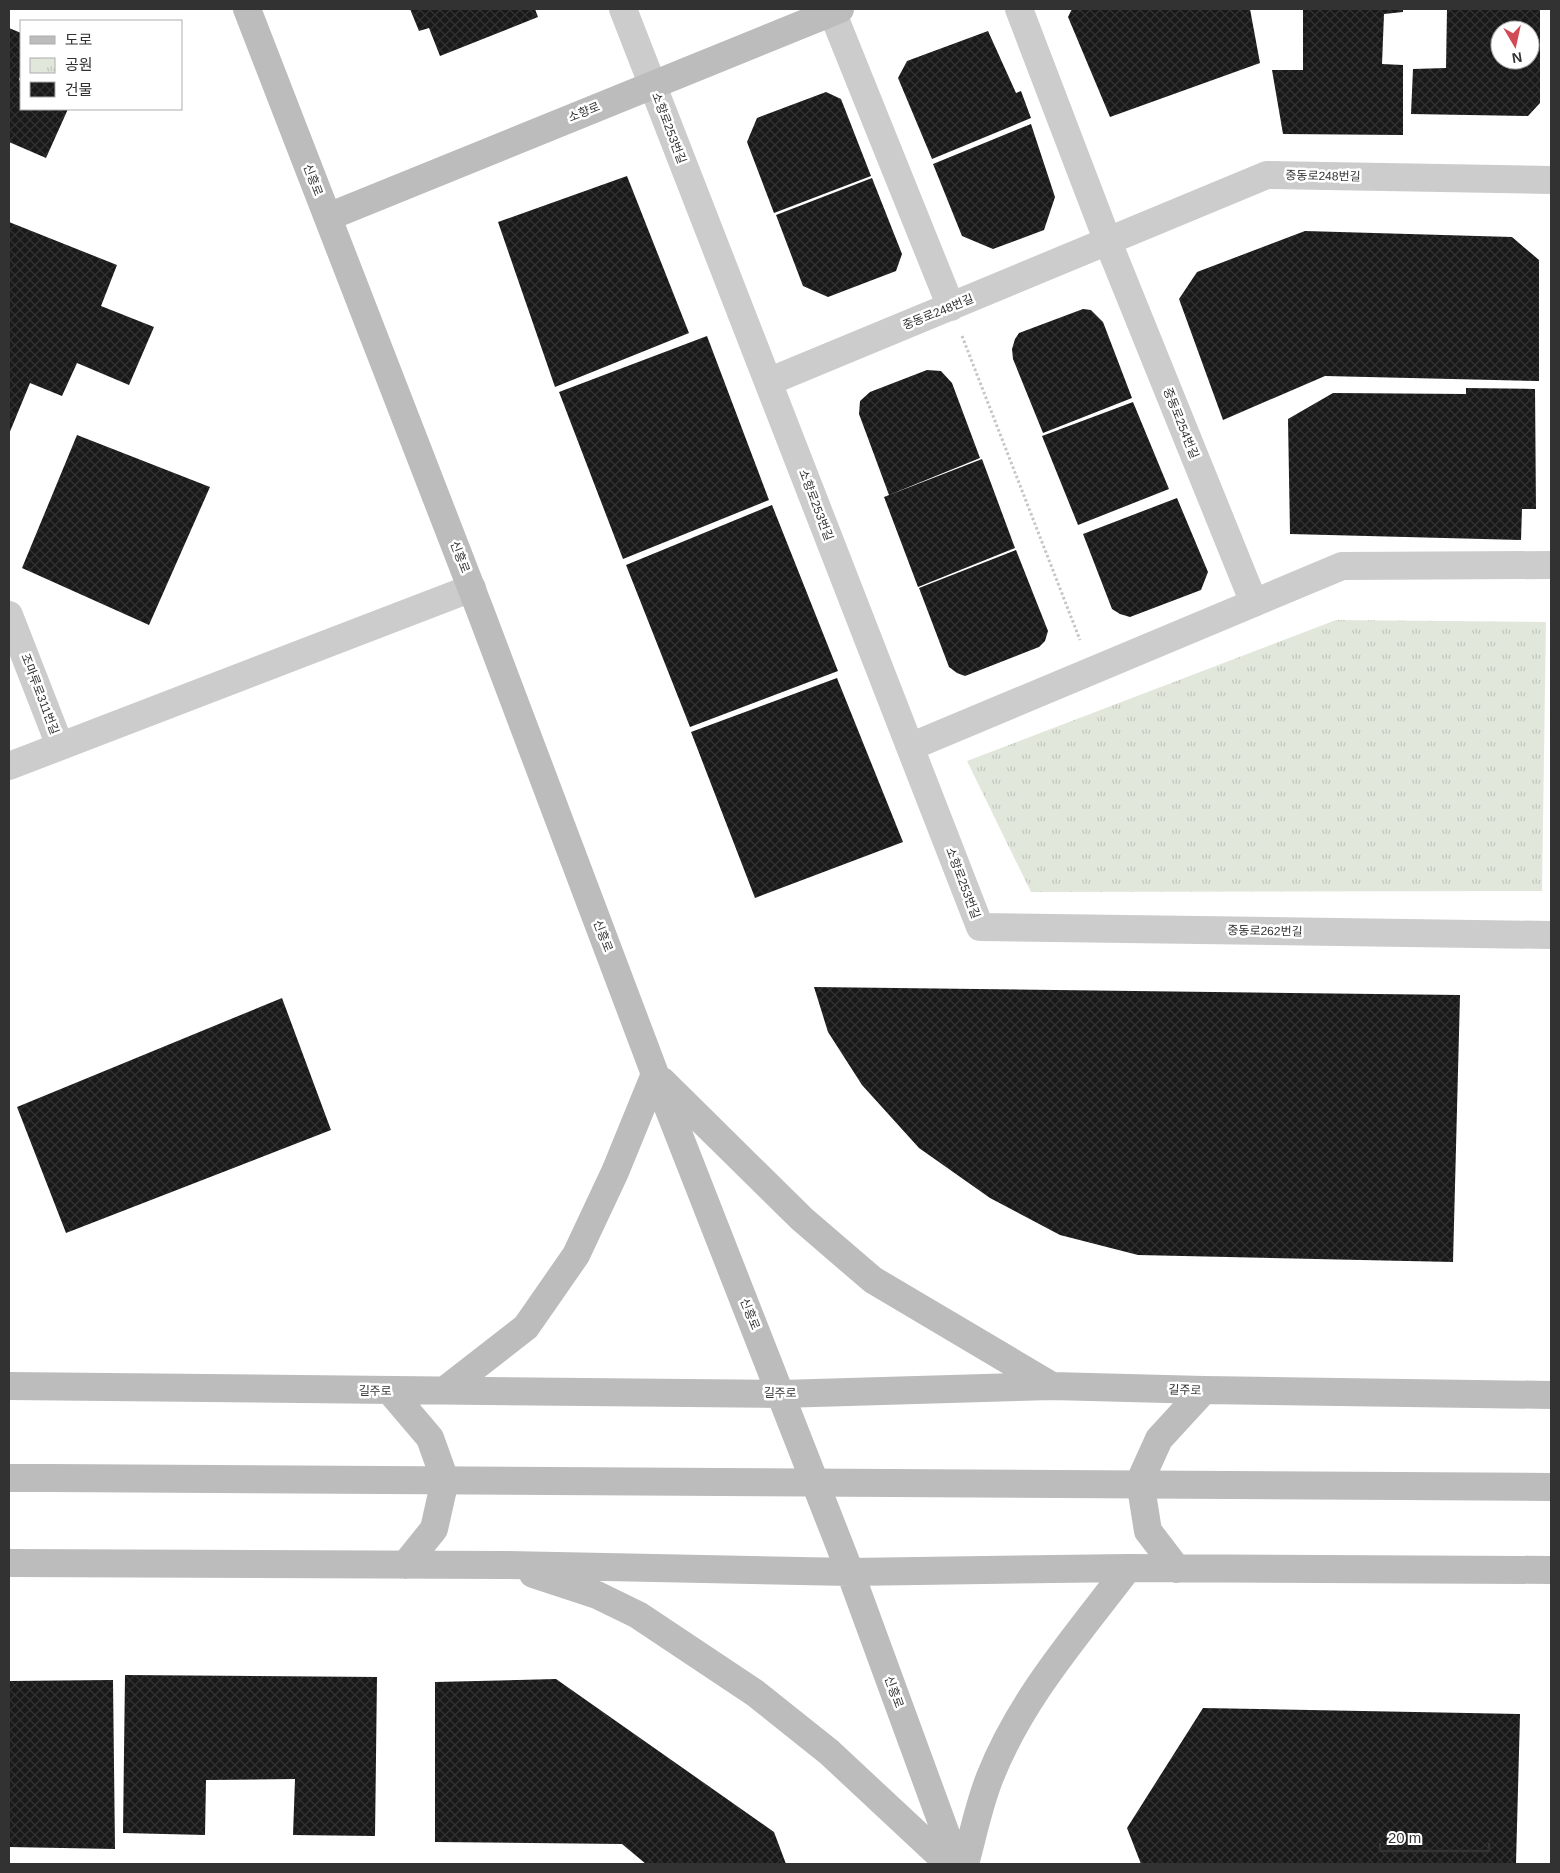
<svg xmlns="http://www.w3.org/2000/svg" width="1560" height="1873" font-family="Helvetica,'Noto Sans KR',sans-serif">
  <style>
    .park { fill: url(#park-tufts) }
    .building { fill: url(#building-cross-hatch); fill-rule: evenodd }
    .lines { fill: none; stroke-linecap: round; stroke-linejoin: round }
    .path { stroke: #c6c6c6; stroke-width: 3; stroke-dasharray: 2.5 2.5; stroke-linecap: butt }
    .street { stroke: #ccc; stroke-width: 28 }
    .secondary { stroke: #bcbcbc; stroke-width: 28 }
    .secondary-bridge { stroke: #bcbcbc; stroke-width: 28 }
    .labels { text-anchor: middle; stroke-width: 5; stroke-linejoin: round; paint-order: stroke }
    .street-label { font-size: 12px; fill: #323232; stroke: #fff }
  </style>
  <defs>
    <pattern id="park-tufts" width="24" height="20" patternUnits="userSpaceOnUse" patternTransform="scale(1.25)"><rect width="24" height="20" fill="#e2e7dc"/><path d="M3 7l-1-3M5 7V3M7 7l1-3M15 17l-1-3M17 17v-4M19 17l1-3" fill="none" stroke="#c2c7bd"/></pattern>
    <pattern id="building-cross-hatch" width="8" height="8" patternUnits="userSpaceOnUse" patternTransform="scale(1.25)"><rect width="8" height="8" fill="#191919"/><path d="M0 0l8 8M0 8l8-8" fill="none" stroke="#323232"/></pattern>
  </defs>
  <rect width="100%" height="100%" fill="#fff"/>
  <path class="park" d="M1336 620 1546 622 1542 891 1031 892 967 761Z"/>
  <path class="building" d="M410 9H535L538 17 440 56 429 28 419 31Z
    M1072 9H1250L1260 63 1110 117 1068 17Z
    M1303 9H1403V12L1384 14 1382 64 1403 65V135L1283 134 1272 70H1303Z
    M1447 9H1540V103L1528 116 1411 114 1413 69 1446 68ZM1500 30H1530V60H1500Z
    M9 28 21 33V73L19 80 21 81V109H68L46 158 9 142Z
    M988 31 1016 93 1021 91 1031 118 932 159 898 78 907 61Z
    M826 92 841 99 871 176 774 213 747 142 757 118Z
    M1031 124 1055 197 1044 230 993 249 962 236 933 164Z
    M627 176 689 333 555 387 498 222Z
    M872 178 902 254 896 271 828 297 803 286 776 215Z
    M9 222 117 265 101 306 154 327 129 385 77 363 62 396 30 383 9 434Z
    M1305 231 1512 237 1539 260V381L1325 376 1223 420 1179 299 1197 272Z
    M1083 309 1091 310 1103 322 1132 398 1043 433 1013 359 1012 349 1015 339 1019 333Z
    M707 336 769 500 623 559 559 392Z
    M927 370 941 371 952 383 980 458 889 495 859 414 860 401 870 392Z
    M1466 388 1535 389 1536 509H1522L1521 540 1290 534 1288 419 1333 393 1466 394Z
    M1133 402 1169 489 1078 525 1042 436Z
    M77 435 210 487 149 625 22 568Z
    M982 459 1015 548 918 587 884 497Z
    M1177 498 1208 572 1201 590 1130 617 1120 614 1112 609 1083 534Z
    M772 505 838 671 690 727 626 565Z
    M1016 550 1048 631 1045 641 1039 647 965 676 957 673 949 667 919 588Z
    M837 678 903 842 755 898 691 732Z
    M814 987 1460 995 1453 1262 1138 1255 1060 1235 990 1198 919 1148 862 1085 828 1032Z
    M282 998 331 1130 66 1233 17 1107Z
    M125 1675 377 1677 375 1836 293 1835 295 1779 206 1780 205 1835 123 1833Z
    M556 1679 774 1832 786 1864H646L622 1844 435 1842V1682Z
    M113 1680 115 1849 9 1847V1681Z
    M1203 1708 1520 1714 1516 1864H1141L1127 1828Z"/>
  <g class="lines">
    <path class="path" d="M962 336 1080 640"/>
    <path class="street" d="M623 9 980 927 1551 935
      M831 9 951 307
      M1019 9 1108 242 1254 603
      M768 382 1267 175 1551 180
      M9 615 60 746
      M910 747 1342 566 1551 565
      M9 766 472 588"/>
    <path class="secondary" d="M247 9 481 613 655 1074 850 1572 957 1864
      M328 217 840 9
      M662 1081 802 1219 873 1280 1052 1386
      M9 1386 781 1394 1052 1386 1204 1390 1551 1395
      M445 1390 526 1327 576 1255 615 1172 655 1074
      M390 1391 430 1438 445 1480 434 1529 405 1565
      M9 1478H50
      M9 1563 505 1565 850 1572 1128 1568 1551 1570
      M1177 1569 1148 1531 1140 1481 1159 1439 1204 1390
      M533 1574 597 1595 638 1615 755 1693 829 1752 949 1864
      M965 1864C973 1835 979 1804 990 1777 1021 1698 1078 1634 1128 1568"/>
    <path class="secondary-bridge" d="M50 1478 1551 1487"/>
  </g>
  <g class="labels">
    <g class="street-label">
      <text transform="translate(584 112) rotate(-22)" y="4">소향로</text>
      <text transform="translate(669 128) rotate(69)" y="4">소향로253번길</text>
      <text transform="translate(1323 176) rotate(1)" y="4">중동로248번길</text>
      <text transform="translate(313 180) rotate(69)" y="4">신흥로</text>
      <text transform="translate(938 312) rotate(-22)" y="4">중동로248번길</text>
      <text transform="translate(1181 423) rotate(68)" y="4">중동로254번길</text>
      <text transform="translate(816 505) rotate(69)" y="4">소향로253번길</text>
      <text transform="translate(460 557) rotate(69)" y="4">신흥로</text>
      <text transform="translate(40 694) rotate(69)" y="4">조마루로311번길</text>
      <text transform="translate(963 883) rotate(69)" y="4">소향로253번길</text>
      <text transform="translate(1265 931) rotate(1)" y="4">중동로262번길</text>
      <text transform="translate(603 936) rotate(69)" y="4">신흥로</text>
      <text transform="translate(750 1314) rotate(68)" y="4">신흥로</text>
      <text transform="translate(1185 1390) rotate(2)" y="4">길주로</text>
      <text x="375" y="1395">길주로</text>
      <text x="780" y="1397">길주로</text>
      <text transform="translate(894 1692) rotate(70)" y="4">신흥로</text>
    </g>
  </g>
  <rect width="1560" height="1873" fill="none" stroke="#323232" stroke-width="20"/>
  <rect x="20" y="20" width="162" height="90" fill="#ffffff" stroke="#adadad"/>
  <rect x="30" y="36" width="25" height="8" fill="#bcbcbc" stroke="#adadad"/>
  <text x="65" y="45" font-size="15" fill="#323232">도로</text>
  <rect x="30" y="58" width="25" height="15" fill="url(#park-tufts)" stroke="#adadad"/>
  <text x="65" y="70" font-size="15" fill="#323232">공원</text>
  <rect x="30" y="82" width="25" height="15" fill="url(#building-cross-hatch)" stroke="#adadad"/>
  <text x="65" y="95" font-size="15" fill="#323232">건물</text>
  <g transform="translate(1515 45) rotate(171)"><circle r="24" fill="#ffffff" stroke="#adadad"/>
  <path d="M0-4L9 19L0 12L-9 19Z" fill="#d24a55"/>
  <text y="-8" font-size="14" font-weight="bold" text-anchor="middle" fill="#323232">N</text>
  </g>
  <path d="M1380 1843v8h109v-8" fill="none" stroke="#323232" stroke-width="2.5"/>
  <text x="1388" y="1843" font-size="15" fill="#323232" stroke="#ffffff" stroke-width="4" paint-order="stroke">20 m</text>
</svg>
